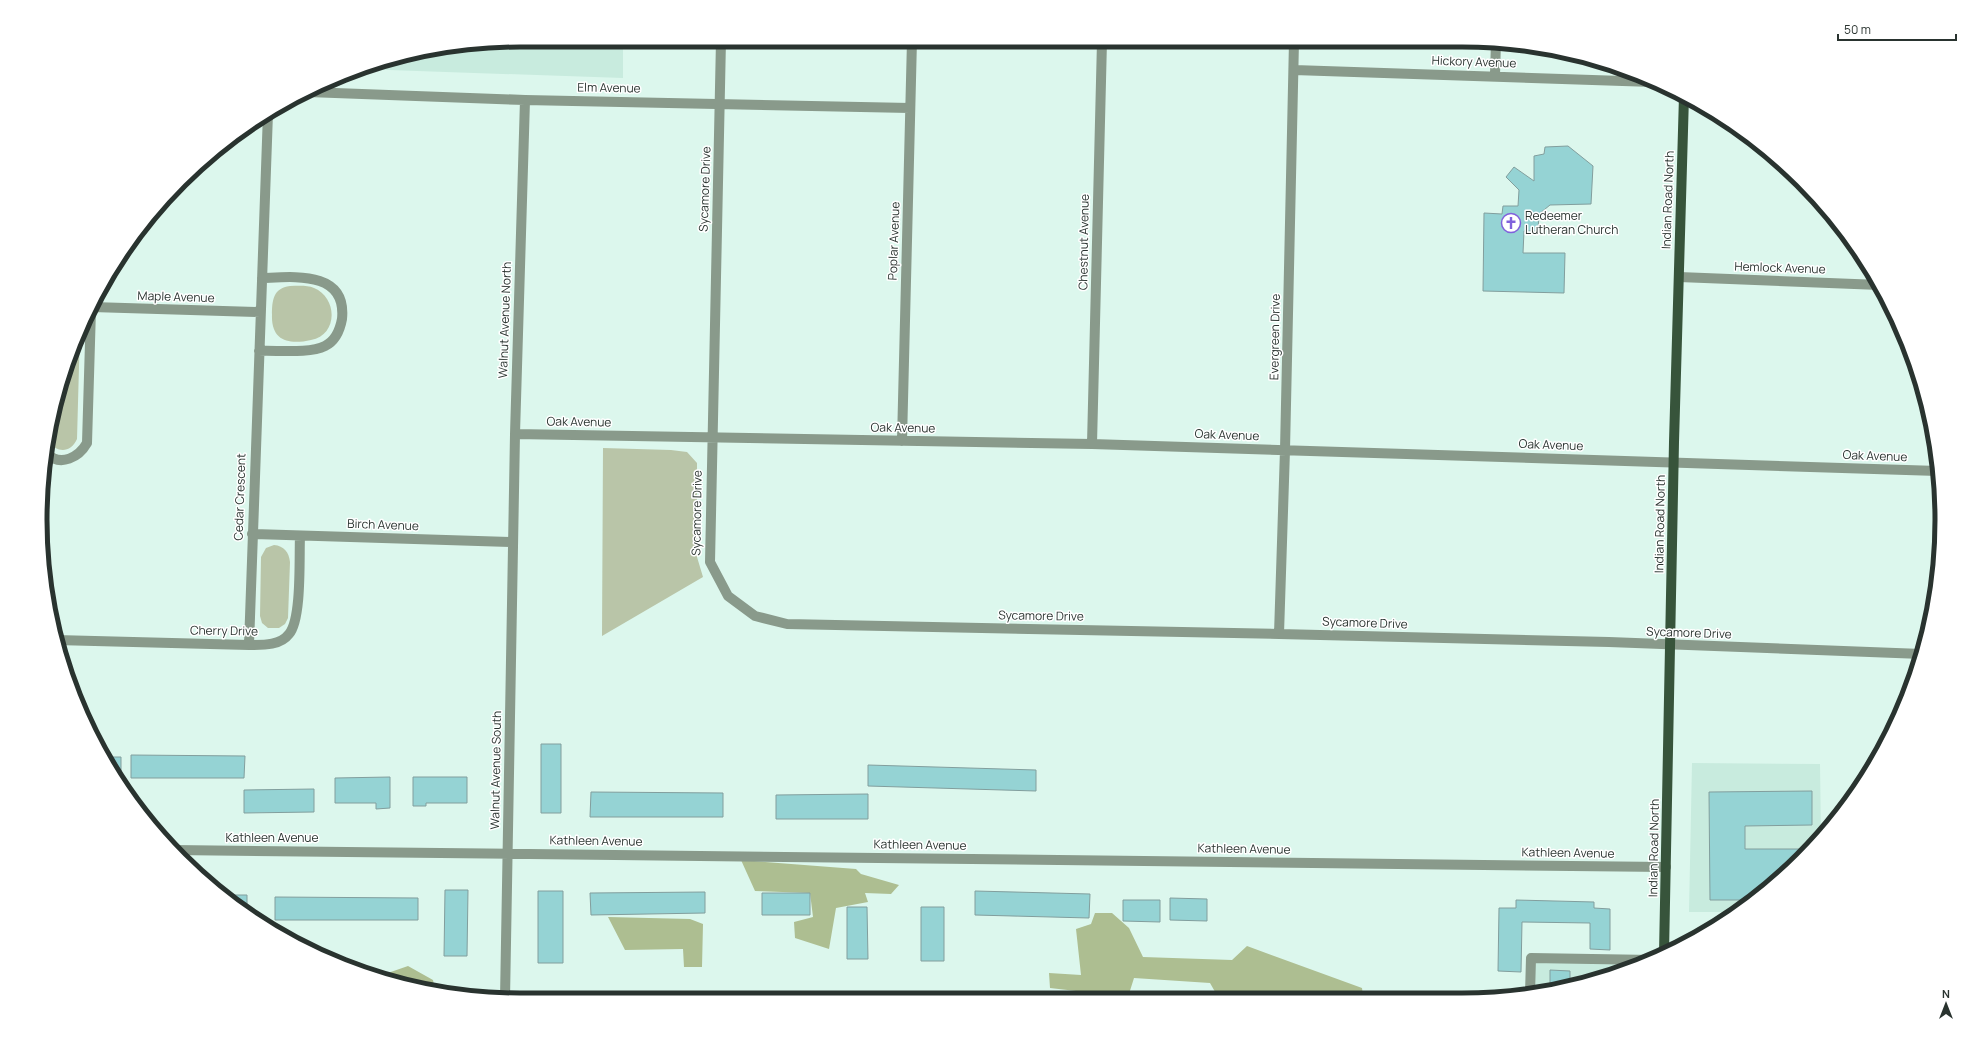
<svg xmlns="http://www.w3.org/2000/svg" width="1982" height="1040" font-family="Manrope,sans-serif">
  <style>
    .built { fill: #c8ebde }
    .green { fill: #b9c5a8 }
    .forest { fill: #adbe91 }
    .building { fill: #95d3d4; stroke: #829e9d }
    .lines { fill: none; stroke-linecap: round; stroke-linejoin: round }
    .minor { stroke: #899a8b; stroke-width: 10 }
    .major { stroke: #37543b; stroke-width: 10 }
    .labels { text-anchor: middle; stroke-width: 3; stroke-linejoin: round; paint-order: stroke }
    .street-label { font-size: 12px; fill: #29332f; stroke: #fff }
    .poi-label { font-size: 12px; fill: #29332f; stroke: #fff; text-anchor: start }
    .rim { fill: none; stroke: #29332f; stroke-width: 5 }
  </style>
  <rect width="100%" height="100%" fill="#dcf7ed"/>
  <path class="built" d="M520 40H623V78L360 69 427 49Z
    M1692 763 1820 764 1821 838 1736 912H1689Z
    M1534 959 1630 961V968L1533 994Z"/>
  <path class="green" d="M290 286C298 286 307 285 314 288 338 298 338 335 311 340 289 345 271 341 272 315 272 301 273 288 290 286Z
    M80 330 77 439C71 453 57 453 49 442L56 396Z
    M603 448 671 450 687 452 697 463V557L703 577 602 636Z
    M274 545C284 546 289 552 290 562L288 618 285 624 279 628H268L262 623 260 616 261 557 266 548Z"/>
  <path class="forest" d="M741 860 856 869 861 874 899 885 891 894 865 893 868 902 836 908 829 949 795 938 794 922 813 917 810 893 755 891Z
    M1095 913H1112L1129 928 1143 957 1232 960 1247 946 1362 988 1363 996 1218 997 1210 983 1134 978 1128 997 1050 988 1049 973 1081 975 1076 929 1091 924Z
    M608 917 690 919 703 924 702 967H684L683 949 625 950Z
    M408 966 433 980 435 990 396 984 382 978 385 974Z"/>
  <path class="building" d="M1568 146 1593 166 1591 204 1550 205 1539 214 1538 231H1524L1523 253H1565L1564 293 1483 291 1484 213 1502 214 1503 206H1518L1519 190 1506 177 1514 167 1534 181V156L1544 154 1545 147Z
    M541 744H561V813H541Z
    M131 755 245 756 244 778H131Z
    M105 757H121V781H118Z
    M868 765 1036 770V791L868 786Z
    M390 777V808L376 809V803H335V778Z
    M413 777H467V803H426V806H413Z
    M314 789V812L244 813V790Z
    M1812 791V825L1745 826V849H1809L1751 900H1710L1709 792Z
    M591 792 723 793V817H590Z
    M868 794V819H776V795Z
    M445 890H468L467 956H444Z
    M538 891H563V963H538Z
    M975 891 1090 894 1089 918 975 915Z
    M705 892V913L591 915 590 893Z
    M762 893H810V915H762Z
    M224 895H247V913L228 901Z
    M275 897 418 898V920H275Z
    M1170 898 1207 899V921L1170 920Z
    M1123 900H1160V922L1123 921Z
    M1516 900 1594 902V908L1610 909V950L1590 949V923L1522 922 1521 972 1498 971 1499 908H1516Z
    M847 907H867L868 959H847Z
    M921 907H944V961H921Z
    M1550 970 1570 971V984L1550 989Z
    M545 996H565V999H545Z
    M617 996V999H595V997Z
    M661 996V998L640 999V997Z"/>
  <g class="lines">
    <path class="minor" d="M721 40 710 562 728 596 755 616 787 624 1279 634 1609 642 1922 654
      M1294 70 1653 82
      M1495 75 1496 41
      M308 92 525 100 910 108
      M1679 277 1880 285
      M92 307 260 312
      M259 351C276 350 309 354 325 346 335 341 340 330 342 319 347 270 293 277 262 278
      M515 434 1092 444 1938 471
      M902 441 912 40
      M1092 444 1102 41
      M47 454C61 467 79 457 87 443L91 309
      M252 534 512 542
      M1279 634 1285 450 1294 41
      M56 640 249 645C262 645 280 646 289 634 302 619 299 557 300 536
      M249 645 268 113
      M173 850 1666 867
      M1530 994 1531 958 1653 960
      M505 999 515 434 525 100"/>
    <path class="major" d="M1664 954 1674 442 1684 96"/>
  </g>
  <defs>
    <g id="church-ring" transform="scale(1)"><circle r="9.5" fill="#fff" stroke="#8061dc" stroke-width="1.5"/><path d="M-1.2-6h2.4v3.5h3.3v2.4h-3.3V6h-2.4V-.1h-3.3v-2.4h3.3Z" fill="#8061dc"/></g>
  </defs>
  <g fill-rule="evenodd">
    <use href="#church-ring" x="1511" y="223"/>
  </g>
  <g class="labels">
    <g class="street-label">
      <text transform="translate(1474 62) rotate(2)" y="4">Hickory Avenue</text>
      <text transform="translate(609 88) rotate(1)" y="4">Elm Avenue</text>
      <text transform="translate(705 189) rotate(-88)" y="4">Sycamore Drive</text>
      <text transform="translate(1668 200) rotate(-88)" y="4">Indian Road North</text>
      <text transform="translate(894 241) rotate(-88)" y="4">Poplar Avenue</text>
      <text transform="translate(1084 242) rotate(-89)" y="4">Chestnut Avenue</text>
      <text transform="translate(1780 268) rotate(2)" y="4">Hemlock Avenue</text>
      <text transform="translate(176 297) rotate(2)" y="4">Maple Avenue</text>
      <text transform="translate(505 320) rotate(-88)" y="4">Walnut Avenue North</text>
      <text transform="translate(1275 337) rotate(-89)" y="4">Evergreen Drive</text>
      <text transform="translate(579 422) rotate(1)" y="4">Oak Avenue</text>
      <text transform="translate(903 428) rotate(1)" y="4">Oak Avenue</text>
      <text transform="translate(1227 435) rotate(2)" y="4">Oak Avenue</text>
      <text transform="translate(1551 445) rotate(2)" y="4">Oak Avenue</text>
      <text transform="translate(1875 456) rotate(2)" y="4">Oak Avenue</text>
      <text transform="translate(240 497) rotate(-88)" y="4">Cedar Crescent</text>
      <text transform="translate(697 513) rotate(-89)" y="4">Sycamore Drive</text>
      <text transform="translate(1660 524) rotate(-89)" y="4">Indian Road North</text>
      <text transform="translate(383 525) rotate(2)" y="4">Birch Avenue</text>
      <text transform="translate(1041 616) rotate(1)" y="4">Sycamore Drive</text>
      <text transform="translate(1365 623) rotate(2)" y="4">Sycamore Drive</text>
      <text transform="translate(224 631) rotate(1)" y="4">Cherry Drive</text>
      <text transform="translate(1689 633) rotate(2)" y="4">Sycamore Drive</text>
      <text transform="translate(496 770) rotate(-89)" y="4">Walnut Avenue South</text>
      <text x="272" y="842">Kathleen Avenue</text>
      <text transform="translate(596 841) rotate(1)" y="4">Kathleen Avenue</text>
      <text transform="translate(920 845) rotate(1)" y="4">Kathleen Avenue</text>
      <text transform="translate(1654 848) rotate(-89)" y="4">Indian Road North</text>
      <text transform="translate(1244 849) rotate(1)" y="4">Kathleen Avenue</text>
      <text transform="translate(1568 853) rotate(1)" y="4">Kathleen Avenue</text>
    </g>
    <g class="poi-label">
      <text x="1525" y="220">Redeemer<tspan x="1525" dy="14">Lutheran Church</tspan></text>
    </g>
  </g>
  <path d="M0 0H1982V1040H0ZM520 47H1462A473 473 0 0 1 1935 520V520A473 473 0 0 1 1462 993H520A473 473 0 0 1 47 520V520A473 473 0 0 1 520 47Z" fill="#fff" fill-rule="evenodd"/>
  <path class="rim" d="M520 47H1462A473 473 0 0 1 1935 520V520A473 473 0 0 1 1462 993H520A473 473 0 0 1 47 520V520A473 473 0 0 1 520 47Z"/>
  <g transform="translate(1946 1004)" stroke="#ffffff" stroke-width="3" paint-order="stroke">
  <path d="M0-3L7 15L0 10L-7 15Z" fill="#29332f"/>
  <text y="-6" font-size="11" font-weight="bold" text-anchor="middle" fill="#29332f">N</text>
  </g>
  <path d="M1838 34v6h118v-6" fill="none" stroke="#29332f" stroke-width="2"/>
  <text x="1844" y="34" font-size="12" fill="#29332f" stroke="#ffffff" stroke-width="3" paint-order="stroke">50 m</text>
</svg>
